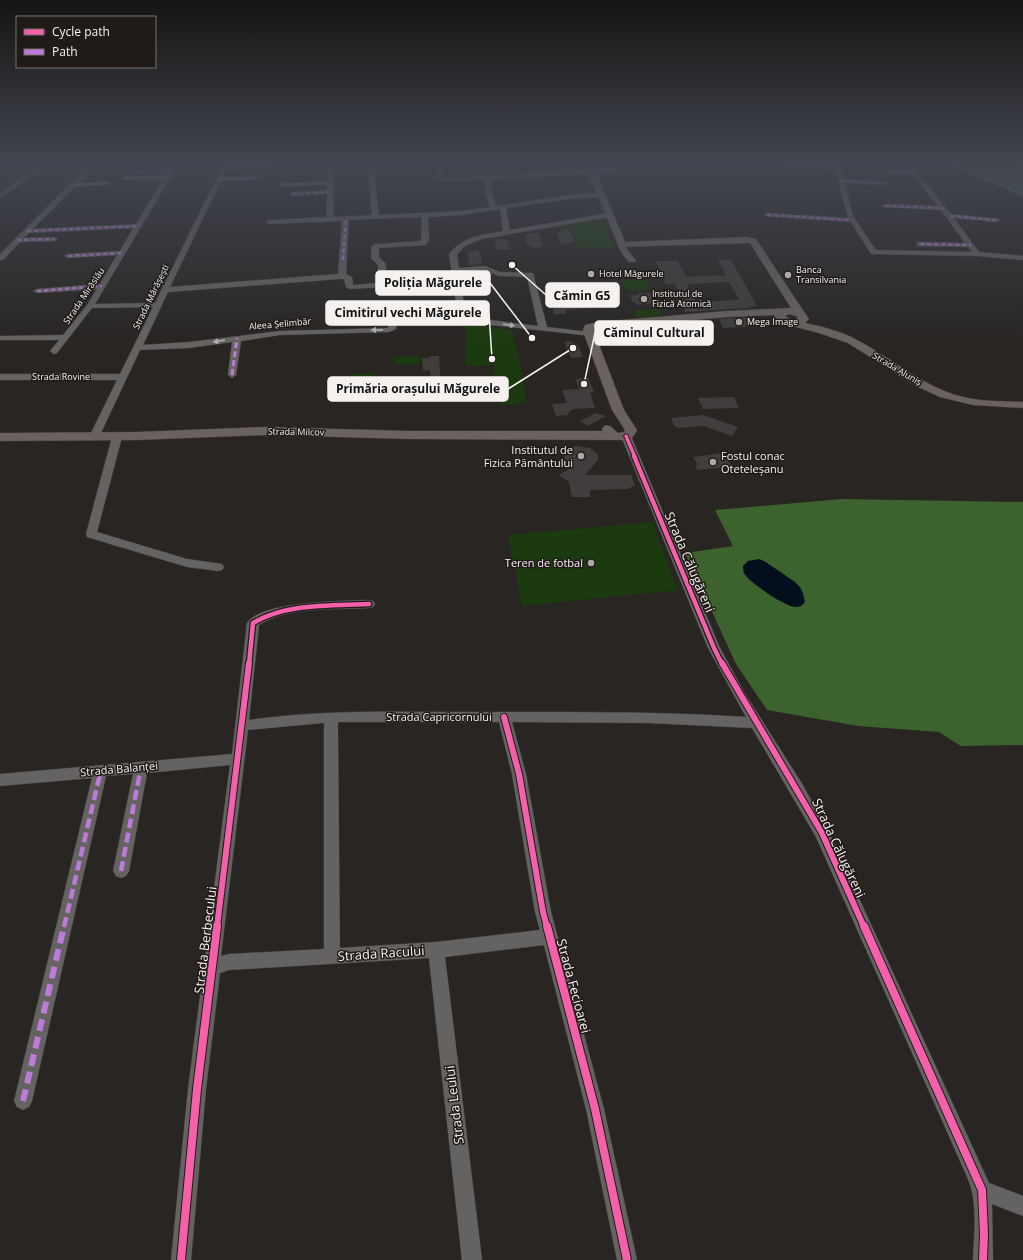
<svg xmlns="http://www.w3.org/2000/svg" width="1023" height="1260" font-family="'Open Sans',sans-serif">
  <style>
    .green { fill: #1c3a0f }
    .forest { fill: #3c632d }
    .water { fill: #040e1c }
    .building { fill: #403d3c; fill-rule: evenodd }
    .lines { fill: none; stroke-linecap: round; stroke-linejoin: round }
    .minor-casing { stroke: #423f3e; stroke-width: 1 }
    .major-casing { stroke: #423f3e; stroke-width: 1 }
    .minor { fill: #656362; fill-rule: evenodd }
    .major { fill: #696260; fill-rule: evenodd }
    .quiet-far3 { stroke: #bd7bd9; stroke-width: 2.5; stroke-dasharray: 4.5 2.5; stroke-linecap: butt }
    .quiet-far2 { stroke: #bd7bd9; stroke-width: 3; stroke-dasharray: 6 3; stroke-linecap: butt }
    .quiet-far1 { stroke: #bd7bd9; stroke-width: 4.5; stroke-dasharray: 10 4.5; stroke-linecap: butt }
    .quiet { stroke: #bd7bd9; stroke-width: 6; stroke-dasharray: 12 6; stroke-linecap: butt }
    .cycleway-far3-casing { stroke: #201b18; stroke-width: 5.5 }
    .cycleway-far2-casing { stroke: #201b18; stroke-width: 7 }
    .cycleway-far1-casing { stroke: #201b18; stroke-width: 8 }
    .cycleway-casing { stroke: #201b18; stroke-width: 10 }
    .cycleway-far3 { stroke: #f560ab; stroke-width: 3.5 }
    .cycleway-far2 { stroke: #f560ab; stroke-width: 4.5 }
    .cycleway-far1 { stroke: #f560ab; stroke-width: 6 }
    .cycleway { stroke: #f560ab; stroke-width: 8 }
    .oneway { fill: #b4b1b0 }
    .poi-dot { fill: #adaaa8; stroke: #201b18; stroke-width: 1.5 }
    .labels { text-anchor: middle; stroke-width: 3; stroke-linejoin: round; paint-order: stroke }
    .far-poi-label { font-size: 9px; fill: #f5f1ef; stroke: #201b18; text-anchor: start }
    .far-street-label { font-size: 9px; fill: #f5f1ef; stroke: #201b18 }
    .poi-label { font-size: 11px; fill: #f5f1ef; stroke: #201b18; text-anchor: end }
    .street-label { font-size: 11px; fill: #f5f1ef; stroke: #201b18 }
    .near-street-label { font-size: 13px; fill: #f5f1ef; stroke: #201b18 }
    .leader { fill: none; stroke: #f5f1ef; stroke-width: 1.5 }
    .callout-dot { fill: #f5f1ef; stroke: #201b18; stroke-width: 1.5 }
    .callout { fill: #f5f1ef; stroke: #f5f1ef; stroke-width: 1.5 }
    .callout-label { font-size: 12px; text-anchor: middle; font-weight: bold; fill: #111 }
  </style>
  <rect width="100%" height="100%" fill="#282523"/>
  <path class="green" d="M599 219H603L614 248 578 247 571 227 558 228V227Z
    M646 279 651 284H647L649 290 628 291 625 286H623L621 280Z
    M659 309 661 315 636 318 633 310Z
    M466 324 512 330 522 374 526 403 500 405 493 365 466 366Z
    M419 356V364L395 365 394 357Z
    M374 373V395L351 396 352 374Z
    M652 522 678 590 522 606 508 535Z"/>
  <path class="forest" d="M956 165H1023V193Z
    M842 499 1023 502V745L961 746 939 732 858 726 767 710 736 664 685 553 733 546 715 510Z"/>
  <path class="water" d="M759 559 764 561C770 565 776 569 782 573 795 583 802 583 805 602 803 604 801 607 798 607 788 609 754 585 747 577 744 574 743 571 743 566L748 561Z"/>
  <path class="building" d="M561 230H570L574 242 560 244 557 232H562Z
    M528 233H539L543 247 532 248V246H528L525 235H529Z
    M495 239H507L510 249 496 250Z
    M478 250V252H480L482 264 469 265 468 252Z
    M718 260H731L757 306 749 307 750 308 685 312 680 301H683L675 284 666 285 656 261H678L686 277 726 275ZM729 282 739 300 696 302 687 284Z
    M578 284 583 300H599L601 307 565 310 566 314H554L552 303H558L553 285Z
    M638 293H650L654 303 636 305 635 302H633L630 295H638Z
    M755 317 760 326 723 328 719 319Z
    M564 341 573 342 578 345 583 357 571 358Z
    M430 356H439L441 390H431L430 370 423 371 422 358H430Z
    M588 378 594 392 590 393 595 408 573 409 568 413 569 415 556 416 552 404 567 403 562 390 579 389 575 379Z
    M734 397 739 408 703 409 698 398Z
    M596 413 606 416 588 426 580 421Z
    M703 415 738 427 732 436 704 426 678 428 674 426 671 418Z
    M576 446 590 448 598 454V460L585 475H631L635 485 628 489 590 490V497H572L569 482 559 475 572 467 565 461 564 454 570 448Z
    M723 453 732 466 700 470 696 469 697 464 693 457Z"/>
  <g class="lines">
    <g class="minor-casing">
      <path id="minor" d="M40 165H47L0 198V193Z
        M89 165H96L79 183 108 181 111 183 110 184 75 187 33 229 136 224 163 179 124 180 121 178 122 177 166 175 172 165H178L95 304 155 303 223 165H274L267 169 227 170 223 177 256 176 259 178 256 180 221 181 170 287 338 274 342 221 269 224 266 222 269 220 326 217 327 194 292 196 289 194 292 192 327 190V185L281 187 278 185 281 183 328 181 326 165H332L334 174 333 217 372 215 367 165H373L379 215 461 211 490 207 486 193 485 180 442 181 438 179 436 165H442L444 178 588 170 591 168 620 169 623 171 620 173 595 172 592 174 491 179 492 193 496 206 568 195 601 193 604 195 601 197 568 199 506 208 510 230 609 213 612 215 609 217 482 239 465 246 457 254 459 268 485 266 500 272 533 273 547 327 589 332 593 334 592 336 464 322 459 320 457 314 399 316 397 318 396 329 389 332 280 335 241 341 236 375 232 378 228 375 232 342 189 348 140 350 99 437 94 440 89 437 117 380H0V374H120L153 307 92 308 57 353 54 354 50 351 59 340H0V336L63 335 87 305 97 289 37 293 33 291 37 289 100 284 117 255 68 258 64 256 68 254 120 251 133 228 29 233 24 238 54 237 58 239 54 241 20 242 3 260H0V254ZM500 209 503 231C482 235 463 236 449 254L457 309 394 312 389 317 388 328 280 331 189 342 143 345 168 292 340 279H344L346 287 350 289 384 287 386 284V264L379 257V248L426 245 429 240 428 217 461 215ZM422 217 421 241 376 244 372 246 371 258 378 265V283L353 285 352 277 346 274 349 220ZM484 270 499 276 527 277 538 326 466 317 459 272Z
        M780 165H840L844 179 886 182 887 183 884 185 845 183 853 216 876 250 972 252 968 247 917 246V242H920L965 243 941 210 883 207V205L885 204 938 206 913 175 888 174 885 172 888 170 910 171 905 165H911L951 214 999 219 1000 220 997 222 954 218 979 252 1023 256V260L977 256 874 254H871L851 222 765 216 764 215 767 213 848 218 835 170 783 167Z
        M948 165H957L1023 192V196Z
        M619 243H625L628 251 636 260 635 262H629L621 252 618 245Z
        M626 433 631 436 720 648 744 692 801 782 827 828 989 1183 1023 1196V1216L992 1204 993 1260H973C974 1234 978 1203 968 1179L816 837 752 728 648 723 512 722 526 774 551 912 604 1109 637 1260H617L586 1109 544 945 445 957 482 1260H462L429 958 229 970 220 973 206 1089 191 1260H171L188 1089 230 765 147 773 129 871 126 876 121 878 116 876 113 871 133 774 106 776 32 1101 29 1107 23 1110 17 1107 14 1101 92 778 0 786V774L232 754 247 623C260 601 345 601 369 600L373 601 375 604 373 607 369 608C333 610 290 606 259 625L249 720C323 709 396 712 470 712 562 712 654 711 746 717L708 648 621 436ZM338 722H499L512 774 535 912 540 930 436 942 340 948ZM324 723V949L229 954 221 956 248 730Z
        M117 434 122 437 97 532 187 559 222 564 224 567 222 570 218 571 187 567 87 537 86 534 112 437Z"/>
    </g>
    <g class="major-casing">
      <path id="major" d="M585 165H593L625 242 746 237 756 239C774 266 791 293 809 319L805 323C823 327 841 331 857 340 888 356 915 380 947 392 971 402 998 401 1023 402V408L973 405 940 397 916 386 848 343 819 333 784 324 778 321 774 316 775 315 727 317 593 329 624 410 637 430 633 437 623 440 409 439 265 435 137 440 0 441V433L137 432 265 427 409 431H603L602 429 604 426C612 424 612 429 618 433L624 432 625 430 612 410 584 334 583 330 585 325 598 322 727 311 791 308 750 243 619 247ZM789 314 796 316 798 318 791 320 785 316Z"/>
    </g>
    <use href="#minor" class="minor"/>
    <use href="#major" class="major"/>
    <path class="quiet-far3" d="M783 165 838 168
      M591 170 620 171
      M132 172 171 171
      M888 172 914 173
      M124 178 168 177
      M219 179 256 178
      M841 181 884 183
      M74 185 108 183
      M281 185 331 183
      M292 194 330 192
      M885 206 943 208
      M767 215 851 220
      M950 216 997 220
      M27 231 139 226
      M17 240 54 239
      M920 244 971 245
      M68 256 122 253
      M343 260 346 219
      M37 291 102 286"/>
    <path class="quiet-far2" d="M232 375 237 338"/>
    <path class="quiet-far1" d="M121 871 141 767
      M64 927 101 770"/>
    <path class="quiet" d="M23 1101 64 926"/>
    <g class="cycleway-far3-casing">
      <path id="cycleway-far3" d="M626 436 635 457"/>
    </g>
    <g class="cycleway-far2-casing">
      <path id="cycleway-far2" d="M634 456 714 648 722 664
        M249 664 253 623C287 603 331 606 369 604"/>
    </g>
    <g class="cycleway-far1-casing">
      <path id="cycleway-far1" d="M722 663 822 833 864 927
        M504 717 519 774 543 912 547 927
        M217 927 249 663"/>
    </g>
    <g class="cycleway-casing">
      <path id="cycleway" d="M547 926 595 1109 627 1260
        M864 926 982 1190 984 1234 983 1260
        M181 1260 197 1089 217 926"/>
    </g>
    <use href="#cycleway-far3" class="cycleway-far3"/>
    <use href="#cycleway-far2" class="cycleway-far2"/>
    <use href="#cycleway-far1" class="cycleway-far1"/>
    <use href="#cycleway" class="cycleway"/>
  </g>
  <defs><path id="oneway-solid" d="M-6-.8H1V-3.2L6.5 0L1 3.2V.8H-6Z"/></defs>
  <g class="oneway">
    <use href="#oneway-solid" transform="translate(509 325) rotate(8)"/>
    <use href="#oneway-solid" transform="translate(377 330) rotate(179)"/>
    <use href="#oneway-solid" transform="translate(219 341) rotate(170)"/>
  </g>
  <linearGradient id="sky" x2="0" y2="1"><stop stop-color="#161413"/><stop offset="0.48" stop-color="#424650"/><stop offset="1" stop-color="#424650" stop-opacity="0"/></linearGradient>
  <rect width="1023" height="341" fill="url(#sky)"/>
  <g class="poi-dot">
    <circle cx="591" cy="274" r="4"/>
    <circle cx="788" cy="275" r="4"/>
    <circle cx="644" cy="299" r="4"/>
    <circle cx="739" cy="322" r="4"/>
    <circle cx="581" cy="456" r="4"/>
    <circle cx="713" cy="462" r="4"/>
    <circle cx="591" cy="563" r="4"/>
  </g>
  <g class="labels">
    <g class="far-poi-label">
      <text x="796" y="273">Banca<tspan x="796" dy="10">Transilvania</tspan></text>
      <text x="599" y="277">Hotel Măgurele</text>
      <text x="652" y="297">Institutul de<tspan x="652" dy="10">Fizică Atomică</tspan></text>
      <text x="747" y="325">Mega Image</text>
    </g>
    <g class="far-street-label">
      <text transform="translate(84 296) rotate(-56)" y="3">Strada Mirăslău</text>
      <text transform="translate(151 297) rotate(-64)" y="3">Strada Mărășești</text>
      <text transform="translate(280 324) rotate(-5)" y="3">Aleea Șelimbăr</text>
      <text transform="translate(897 369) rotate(31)" y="3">Strada Aluniș</text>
      <text x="61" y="380">Strada Rovine</text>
      <text transform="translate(296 432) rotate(1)" y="3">Strada Milcov</text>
    </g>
    <g class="poi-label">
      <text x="573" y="454">Institutul de<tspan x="573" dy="13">Fizica Pământului</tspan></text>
      <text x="721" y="460" text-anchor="start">Fostul conac<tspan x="721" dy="13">Oteteleșanu</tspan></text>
      <text x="583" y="567">Teren de fotbal</text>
    </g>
    <g class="street-label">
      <text x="439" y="721">Strada Capricornului</text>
      <text transform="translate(119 769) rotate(-5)" y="4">Strada Balanței</text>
    </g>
    <g class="near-street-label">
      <text transform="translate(690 562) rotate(67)" y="5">Strada Călugăreni</text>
      <text transform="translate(839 848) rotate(65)" y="5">Strada Călugăreni</text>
      <text transform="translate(205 940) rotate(-83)" y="5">Strada Berbecului</text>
      <text transform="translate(381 953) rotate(-4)" y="5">Strada Racului</text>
      <text transform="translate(574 986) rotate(75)" y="5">Strada Fecioarei</text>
      <text transform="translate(454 1105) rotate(-97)" y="5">Strada Leului</text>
    </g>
  </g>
  <path class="leader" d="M532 338L490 283M512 265L546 295M492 359L489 313M584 384L595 333M573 348L508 389"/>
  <g class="callout-dot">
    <circle cx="532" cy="338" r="4"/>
    <circle cx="512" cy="265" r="4"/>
    <circle cx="492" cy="359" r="4"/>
    <circle cx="584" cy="384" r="4"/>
    <circle cx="573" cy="348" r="4"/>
  </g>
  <g class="callout">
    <rect x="376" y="271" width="114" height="24" rx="4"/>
    <rect x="546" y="283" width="73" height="24" rx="4"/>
    <rect x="326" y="301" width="163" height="24" rx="4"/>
    <rect x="595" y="321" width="118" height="24" rx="4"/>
    <rect x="328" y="377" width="180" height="24" rx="4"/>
  </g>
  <g class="callout-label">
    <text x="433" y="287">Poliția Măgurele</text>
    <text x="582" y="300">Cămin G5</text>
    <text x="408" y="317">Cimitirul vechi Măgurele</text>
    <text x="654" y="337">Căminul Cultural</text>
    <text x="418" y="393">Primăria orașului Măgurele</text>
  </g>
  <rect x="16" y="16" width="140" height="52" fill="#201b18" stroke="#75716e"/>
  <rect x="24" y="29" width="20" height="6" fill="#f560ab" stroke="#75716e"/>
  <text x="52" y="36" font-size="12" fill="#f5f1ef">Cycle path</text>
  <rect x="24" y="49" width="20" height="6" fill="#bd7bd9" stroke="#75716e"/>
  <text x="52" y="56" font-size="12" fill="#f5f1ef">Path</text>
</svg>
